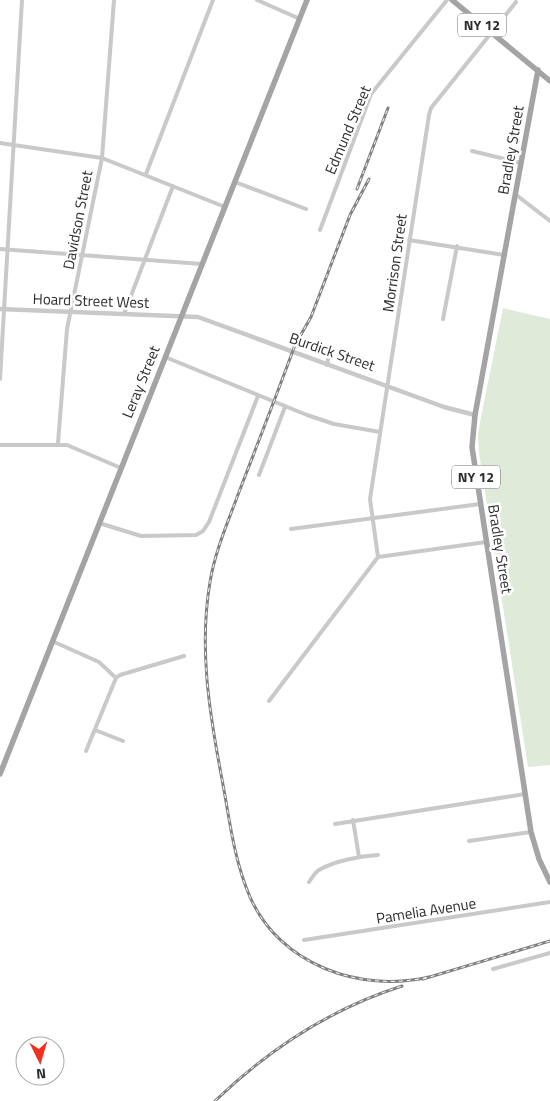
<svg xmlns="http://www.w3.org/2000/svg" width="550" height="1101" font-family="'Titillium Web',sans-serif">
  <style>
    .green { fill: #dfebd8 }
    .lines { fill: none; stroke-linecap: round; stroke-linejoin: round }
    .minor { stroke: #c9c9c9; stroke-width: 4 }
    .tertiary { stroke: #c9c9c9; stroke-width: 4.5 }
    .primary { stroke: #a4a4a4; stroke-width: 5.5 }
    .rail-casing { stroke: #818181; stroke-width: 3 }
    .rail { stroke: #fff; stroke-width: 1; stroke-dasharray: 4; stroke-linecap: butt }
    .labels { text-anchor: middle; stroke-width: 5; stroke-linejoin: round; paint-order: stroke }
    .shield { fill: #fff; stroke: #6b6b6b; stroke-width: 1 }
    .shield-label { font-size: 14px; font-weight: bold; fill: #2c2c2c }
    .street-label { font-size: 15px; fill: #2c2c2c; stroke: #fff }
  </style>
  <rect width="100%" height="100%" fill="#fff"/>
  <path class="green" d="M503 308 550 319V765L528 767 479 453 478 435 481 417Z"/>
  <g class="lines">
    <path class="minor" d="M257 0 300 19
      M0 143 102 158 225 207
      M472 151 521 163
      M146 174 213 0
      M235 182 306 209
      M515 194 550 221
      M320 230 371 94 447 0
      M409 240 504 255
      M0 249 202 264
      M124 314 173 186
      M443 319 457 246
      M165 357 307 415 334 424 380 432
      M327 365 330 349
      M0 379 22 0
      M58 443 67 329 102 158 114 0
      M0 445H67L121 468
      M259 475 285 407
      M99 523 141 536 196 535 203 531 209 522 258 396
      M291 529 480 504
      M378 557 370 499 429 115 431 108 516 2
      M378 557 486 542
      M52 641 99 662 116 678
      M269 701 378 557
      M95 730 123 741
      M86 751 116 678 120 675 184 656
      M353 820 359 857
      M335 824 525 794
      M469 841 531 832
      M309 882C312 878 315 872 319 870 334 861 361 856 378 855
      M304 940 550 902
      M493 969 550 953"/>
    <path class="tertiary" d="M0 309 198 317 444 407 475 415"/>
    <path class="primary" d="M452 0 550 81
      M538 70 475 415 472 447 531 832 539 859 550 882
      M0 774 307 0"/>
    <g class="rail-casing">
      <path id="rail" d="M369 179 350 215 311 317 295 345C277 394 258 443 239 492 228 522 215 551 210 582 199 647 209 710 221 774 229 814 233 858 250 897 280 965 360 993 429 977
        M357 189 388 108
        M423 979 550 941
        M215 1101C269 1049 330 1009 402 986"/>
    </g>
    <use href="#rail" class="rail"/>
  </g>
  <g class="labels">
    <g class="shield">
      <rect x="458" y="13.5" width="48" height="23" rx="4"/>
      <rect x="452" y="465.5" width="48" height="23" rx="4"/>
    </g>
    <g class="shield-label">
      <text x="482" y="30">NY 12</text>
      <text x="476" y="482">NY 12</text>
    </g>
    <g class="street-label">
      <text transform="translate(348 130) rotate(-67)" y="5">Edmund Street</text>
      <text transform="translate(511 150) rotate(-80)" y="5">Bradley Street</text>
      <text transform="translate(78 220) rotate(-79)" y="5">Davidson Street</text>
      <text transform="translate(395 263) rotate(-82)" y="5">Morrison Street</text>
      <text transform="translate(91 301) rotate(2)" y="5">Hoard Street West</text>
      <text transform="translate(332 352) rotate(19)" y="5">Burdick Street</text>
      <text transform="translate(141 382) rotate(-68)" y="5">Leray Street</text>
      <text transform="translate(500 549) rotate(81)" y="5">Bradley Street</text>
      <text transform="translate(426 911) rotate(-9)" y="5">Pamelia Avenue</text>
    </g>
  </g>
  <g transform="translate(40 1061) rotate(175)"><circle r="24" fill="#ffffff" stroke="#ababab"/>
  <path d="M0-4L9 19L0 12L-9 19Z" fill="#f3301f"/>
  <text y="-8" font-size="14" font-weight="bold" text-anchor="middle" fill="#2c2c2c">N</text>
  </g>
</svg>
